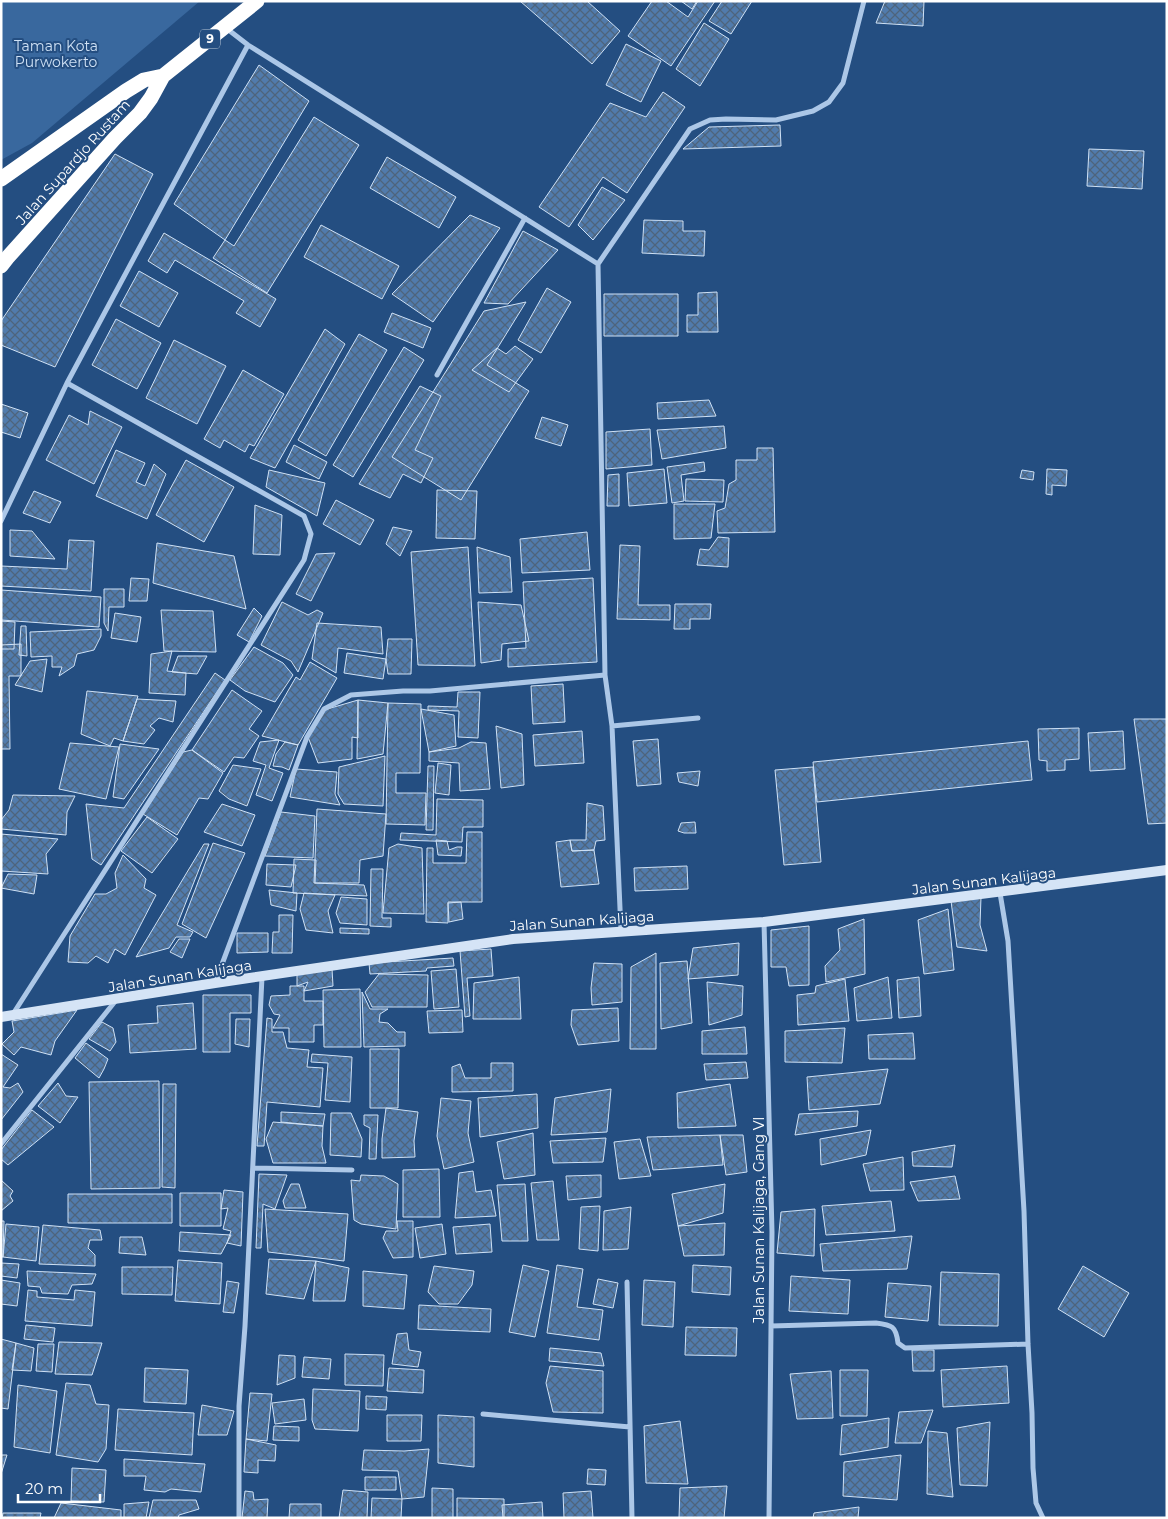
<svg xmlns="http://www.w3.org/2000/svg" width="1168" height="1519" font-family="Montserrat,sans-serif">
  <style>
    .green { fill: #39689e }
    .building { fill: url(#building-cross-hatch); stroke: #cfe1f5 }
    .lines { fill: none; stroke-linecap: round; stroke-linejoin: round }
    .street { stroke: #acc7e7; stroke-width: 5 }
    .secondary { stroke: #d5e4f6; stroke-width: 10 }
    .highway { stroke: #fff; stroke-width: 15 }
    .labels { text-anchor: middle; stroke-width: 4; stroke-linejoin: round; paint-order: stroke }
    .shield { fill: #244e81; stroke: #bdcad9; stroke-width: 1 }
    .shield-label { font-size: 12px; font-weight: bold; fill: #fff }
    .park-label { font-size: 14px; fill: #cfe1f5; stroke: #244e81 }
    .street-label { font-size: 14px; fill: #fff; stroke: #244e81 }
  </style>
  <defs>
    <pattern id="building-cross-hatch" width="8" height="8" patternUnits="userSpaceOnUse" patternTransform="scale(1.25)"><rect width="8" height="8" fill="#517bac"/><path d="M0 0l8 8M0 8l8-8" fill="none" stroke="#4e647c"/></pattern>
  </defs>
  <rect width="100%" height="100%" fill="#244e81"/>
  <path class="green" d="M1 1H200L32 143 1 160Z"/>
  <path class="building" d="M520 1H587L620 31 592 64Z
    M652 1H666L688 17 698 1H715L671 66 628 36Z
    M681 1H697L692 9Z
    M722 1H752L731 34 709 21Z
    M885 1H924L923 26 876 23Z
    M704 23 729 39 700 86 676 69Z
    M626 44 661 61 641 102 606 85Z
    M259 65 309 101 225 240 174 204Z
    M663 92 685 107 627 193 603 177 569 227 539 207 610 103 646 117Z
    M314 117 359 145 267 293 213 258 225 240 234 246Z
    M780 125 781 146 683 149 709 127Z
    M1089 149 1144 151 1142 189 1087 186Z
    M115 154 153 174 55 367 1 345V321Z
    M387 157 456 197 439 228 370 188Z
    M602 187 625 200 593 240 578 225Z
    M470 215 500 228 433 322 392 294Z
    M644 220 683 221V231H705L704 256 642 253Z
    M321 225 399 266 382 299 304 257Z
    M523 231 558 250 508 304 484 303Z
    M164 233 276 299 260 327 236 313 244 301 175 260 167 273 148 261Z
    M139 271 178 293 159 327 120 306Z
    M547 288 571 302 541 353 518 340Z
    M717 292 718 332H687V315H698V293Z
    M604 294H678V336H604Z
    M526 302 487 365 529 391 461 500 392 457 484 311Z
    M392 313 431 328 423 348 384 332Z
    M116 319 161 343 137 389 92 365Z
    M325 329 345 344 275 468 250 458Z
    M359 334 387 350 326 456 298 440Z
    M174 340 226 366 197 424 146 398Z
    M515 346 533 359 509 392 472 370 497 348 506 354Z
    M404 347 424 360 353 477 333 465Z
    M243 370 284 394 254 446 249 444 245 452 224 440 220 448 204 439Z
    M420 386 441 396 415 450 433 458 421 483 403 474 390 498 359 484Z
    M709 400 716 416 658 419 657 403Z
    M1 404 28 413 20 438 1 432Z
    M90 411 122 427 94 484 46 460 69 415 88 425Z
    M542 417 568 425 561 446 535 438Z
    M724 426 726 448 662 459 657 430Z
    M650 429 652 465 606 469V432Z
    M294 445 327 462 319 479 286 462Z
    M757 448H773L775 532 718 533 717 511 725 508 729 484 736 480V460H757Z
    M116 450 145 463 136 482 145 486 154 464 166 474 147 519 96 496Z
    M186 460 234 487 204 542 156 515Z
    M704 462 705 471 681 475 684 501 672 503 667 467Z
    M664 469 667 503 629 506 627 473Z
    M1047 469 1067 470 1066 486 1052 485V495L1046 494Z
    M269 470 325 483 317 516 266 487Z
    M1022 470 1034 472 1033 480 1020 478Z
    M619 474V506H607L608 475Z
    M686 479 724 480 723 502 685 501Z
    M437 490 477 491 475 539 436 538Z
    M34 491 61 502 50 523 23 513Z
    M336 500 374 520 360 545 323 524Z
    M674 504H715L711 538 674 539Z
    M255 505 282 515 280 555 253 554Z
    M393 527 412 531 400 556 386 544Z
    M10 530 32 531 55 559 10 556Z
    M587 532 590 570 522 573 520 539Z
    M718 537 729 538 728 567 697 565 700 549 709 550Z
    M69 540 94 541 91 591 1 586V566L67 569Z
    M157 543 234 556 246 609 153 583Z
    M620 545 640 546 638 605H670V620L617 619Z
    M468 547 475 666 418 665 411 552Z
    M477 547 510 557 512 592 479 593Z
    M335 553 311 601 296 594 316 554Z
    M131 578 149 579 147 601H129Z
    M593 578 597 662 508 667V649L526 648 523 582Z
    M104 589H124V607H109L108 631 104 623Z
    M1 590 101 597 99 627 1 620Z
    M282 602 308 615 317 610 323 613 298 672 291 661 261 645Z
    M478 602 521 605 529 641 502 644 501 660 481 663Z
    M675 604H711L710 619H690V629H674Z
    M254 608 262 616 249 642 237 635Z
    M161 610 213 611 216 652 164 651Z
    M115 613 141 617 137 642 111 638Z
    M1 621 15 622 14 649H1Z
    M317 623 381 627 383 654 338 648 336 673 312 659Z
    M21 626H26L27 656 19 655Z
    M101 629V636L94 650 77 654 74 666 59 676 62 667H52V656L31 657 30 632Z
    M388 639H412L411 674H388L386 659Z
    M21 644V676H9L10 749H1V645Z
    M254 647 283 663 293 675 275 702 245 691 230 680Z
    M172 651 167 671 186 673 185 695 149 693 151 654Z
    M347 653 386 659 383 679 344 673Z
    M178 656H207L197 674 172 672Z
    M47 659 42 692 15 685 30 661Z
    M310 662 337 678 298 745 262 736 296 677 300 680Z
    M215 673 225 680 101 865 92 859 86 804 124 808Z
    M563 684 565 722 533 724 531 686Z
    M232 690 262 711 249 729 259 736 244 758 234 757 224 772 192 750Z
    M87 691 138 696 123 741 114 738 110 746 81 734Z
    M458 692H480L478 738 458 737 459 711 428 710V706L457 707Z
    M137 699 176 701 173 722 159 718 150 726 155 730 144 744 123 741Z
    M358 700V738L352 737V759L318 763 308 737 324 710Z
    M358 700 388 703 383 754 357 759Z
    M388 703 421 704 420 773H396V793H426L425 825 386 824Z
    M421 709 454 715 456 746 429 752Z
    M1134 719H1167V823L1148 824Z
    M496 726 522 734 524 785 501 788Z
    M1079 728V759L1065 760V770L1047 771V761L1039 760 1038 729Z
    M582 731 584 763 535 766 533 735Z
    M1123 731 1125 769 1090 771 1088 733Z
    M658 739 661 784 637 786 633 741Z
    M279 740 269 768 283 773 272 801 256 795 266 765 253 761 260 742Z
    M1028 741 1032 780 817 802 813 762Z
    M285 742 298 745 289 770 282 767 273 766 276 754Z
    M471 742 486 743 490 789 460 791 459 763 429 761V752L459 748Z
    M70 743 119 747 106 799 59 789Z
    M120 744 159 749 124 799 113 797Z
    M192 750 223 773 208 799 199 798 177 835 143 814 183 752Z
    M385 756 383 806 344 804 338 794 339 767Z
    M438 763 451 765 449 795 435 793Z
    M233 765 261 769 247 806 229 799 219 791Z
    M428 766H434L433 830H426Z
    M813 767 821 862 784 865 775 770Z
    M296 769 337 772 335 794 340 805 290 797Z
    M700 771 698 786 679 782 677 773Z
    M13 795 75 796 67 812 66 835 1 829V820L9 810Z
    M437 799 483 800V827H463L462 842 400 840 401 833 436 835Z
    M587 803 603 806 605 840 596 841 594 850 572 851 570 840H586Z
    M222 804 255 815 242 846 204 832Z
    M317 809 386 814 383 856 360 860 359 883H314Z
    M281 812 315 816 313 858 265 856Z
    M147 817 178 839 152 873 121 851Z
    M695 822 696 833H684L678 831 681 823Z
    M467 832H482V902H448V923L426 922 427 848H433V863H466Z
    M1 834 58 839 46 854 48 874 1 871Z
    M436 840 447 841 449 850 457 847H462L461 856 438 855Z
    M570 840 572 851 594 850 599 884 561 887 556 842Z
    M213 843 245 853 206 938 182 924Z
    M204 844H209L177 925 193 932 190 937H176L169 948 136 957Z
    M398 844 422 848 424 914 383 913 389 848Z
    M123 855 146 879 144 888 156 895 125 955 115 949 108 963 96 956 88 963 68 962 70 936 95 894H106L117 888 115 873Z
    M294 859 316 860 315 883 364 885 367 896 293 893Z
    M267 864 296 865 291 887 266 885Z
    M687 866 688 889 635 891 634 868Z
    M371 869H383L382 918H391V927L370 926Z
    M8 874 37 875 34 894 1 888Z
    M269 890 297 893 296 911 271 905Z
    M304 893 335 895 328 911 333 933 306 930 300 909Z
    M341 897 367 899V925L340 923 336 913Z
    M981 897 980 925 987 951 957 947 951 901Z
    M461 902 463 919 449 922 448 903Z
    M948 909 954 970 924 974 918 920Z
    M279 915H293L292 953H272L273 932H279Z
    M864 919 865 974 826 982 825 966 840 950 838 929Z
    M809 926V985L789 986 786 967H771V930Z
    M340 928 369 929V934L340 933Z
    M237 933H268V952L237 953Z
    M179 939H190L182 958 170 952Z
    M739 943 738 975 688 979 693 948Z
    M491 949 493 976 467 978 470 1016 465 1017 460 951Z
    M656 953V1049H630L631 967Z
    M453 958 454 966 427 968 426 971 370 974 369 963Z
    M687 961 692 1023 661 1029 660 963Z
    M594 963 622 964V1002L592 1005 591 988Z
    M332 969 333 986 304 991 308 982 297 986V973Z
    M456 969 459 1007 434 1009 431 971Z
    M379 974 428 975 427 1007H372L365 992Z
    M519 977 521 1019H473L474 983Z
    M888 977 892 1018 857 1021 854 988Z
    M919 977 921 1016 899 1018 897 980Z
    M845 979 849 1021 798 1025 797 995 815 993 816 986Z
    M707 982 743 986 742 1015 709 1025Z
    M290 986H304V1001H323V1025H314V1042H289V1028H273L280 1015 274 1014 269 1005 271 996 290 995Z
    M360 989 361 1047H324L323 990Z
    M362 992 370 1009H388L380 1014 379 1022 388 1023 397 1032H405V1046L364 1047Z
    M203 995H251V1013H230V1052H203Z
    M193 1003 196 1049 130 1053 128 1025 158 1023 157 1006Z
    M618 1008 619 1041 578 1045 571 1025 572 1010Z
    M77 1010 55 1041 51 1055 21 1047 14 1055 2 1044 14 1032 12 1021Z
    M462 1010 463 1032 429 1033 427 1011Z
    M267 1018 272 1019V1032H283L287 1048 309 1050 307 1067 323 1068 320 1107 267 1102 264 1146H257Z
    M236 1019H250L249 1047 235 1044Z
    M102 1022 113 1028 116 1042 110 1051 89 1039Z
    M745 1027 747 1054H702V1031Z
    M845 1028 842 1063 785 1062V1031Z
    M913 1033 915 1059H869L868 1035Z
    M86 1043 108 1059 104 1069 99 1078 75 1058Z
    M370 1049H399L398 1108H370Z
    M1 1054 18 1065 3 1087 10 1088 18 1083 23 1092 1 1120Z
    M312 1054 352 1057 350 1102 325 1100 328 1063 311 1062Z
    M746 1062 748 1078 706 1080 704 1064Z
    M491 1063H513V1091L452 1092V1067L460 1064 465 1078H491Z
    M888 1069 880 1104 809 1110 807 1077Z
    M159 1081 160 1188 91 1189 89 1082Z
    M58 1083 66 1096 78 1097 60 1123 38 1106Z
    M163 1084H176L175 1188 162 1187Z
    M730 1084 736 1126 678 1128 677 1093Z
    M611 1089 607 1132 551 1135 555 1098Z
    M537 1094 538 1128 480 1137 478 1098Z
    M441 1098 471 1101 468 1133 474 1162 444 1169 437 1136Z
    M386 1108 418 1112 414 1141 415 1157 382 1158V1139Z
    M32 1110 54 1127 8 1165 1 1159V1150Z
    M858 1111 857 1126 795 1135 799 1114Z
    M281 1112 325 1114 323 1126 281 1122Z
    M331 1113H351L362 1139 361 1157 330 1155Z
    M364 1115H378L376 1159H369L370 1128 364 1125Z
    M273 1122 323 1126 322 1146 326 1163H273L266 1139Z
    M871 1130 866 1155 821 1165 820 1139Z
    M533 1133 535 1175 504 1179 497 1142Z
    M720 1135 723 1165 653 1170 647 1137Z
    M720 1135H743L747 1172 726 1175Z
    M606 1138 603 1162 553 1163 550 1141Z
    M640 1139 651 1176 619 1179 614 1142Z
    M955 1145 952 1167 913 1166 912 1152Z
    M903 1157 904 1190 870 1191 863 1164Z
    M439 1169 440 1217H403V1170Z
    M473 1171 476 1192 491 1190 496 1216 455 1218 459 1173Z
    M259 1174 287 1175 275 1209 263 1204 261 1248H256Z
    M361 1175 384 1176 398 1184 396 1229 361 1224 354 1220 351 1180 360 1181Z
    M601 1175V1197L568 1200 566 1176Z
    M955 1176 960 1199 918 1201 910 1182Z
    M1 1180 13 1191 10 1196 13 1201 1 1211Z
    M553 1181 559 1240H537L531 1183Z
    M291 1184H299L306 1208H285L283 1201Z
    M525 1184 528 1241H502L497 1185Z
    M725 1184 723 1213 678 1226 672 1194Z
    M224 1190 243 1192 241 1246 227 1243 231 1231 223 1229 228 1208 221 1209Z
    M180 1193H221V1226H180Z
    M68 1194H172V1223H68Z
    M891 1201 895 1231 826 1235 822 1206Z
    M600 1206 598 1251 579 1249 581 1207Z
    M631 1207 628 1249 603 1250 604 1211Z
    M265 1209 348 1214 344 1261 268 1252Z
    M815 1209 814 1256 777 1253 781 1212Z
    M1 1221H4L3 1257H1Z
    M397 1221H413V1257L393 1258 383 1238 386 1231H398Z
    M725 1223 724 1255 684 1256 678 1226Z
    M6 1224 39 1227 36 1261 3 1257Z
    M442 1224 446 1254 420 1258 415 1228Z
    M490 1224 492 1252 456 1254 453 1227Z
    M43 1225 100 1230 102 1240H90L88 1248 95 1255V1266L39 1264Z
    M180 1232 231 1235 221 1254 179 1251Z
    M912 1236 907 1269 823 1271 820 1244Z
    M120 1237H142L146 1255 119 1253Z
    M269 1259 316 1261 304 1299 266 1294Z
    M178 1260 222 1263 220 1304 175 1301Z
    M316 1261 349 1268 345 1301H313Z
    M1 1263 19 1264 17 1278 1 1276Z
    M523 1265 549 1271 535 1337 509 1332Z
    M557 1265 583 1269 577 1307 603 1310 599 1340 547 1333Z
    M693 1265 731 1267 730 1295 692 1292Z
    M434 1266 474 1271 472 1285 458 1304H439L428 1292Z
    M1083 1266 1129 1293 1104 1337 1058 1309Z
    M122 1267H173L172 1295 122 1294Z
    M27 1271 96 1274 92 1284 72 1285 68 1294 42 1293 40 1287 28 1286Z
    M363 1271 407 1275 404 1309 363 1306Z
    M941 1272 999 1274 998 1326 939 1325Z
    M791 1276 850 1280 848 1314 789 1311Z
    M598 1279 618 1283 613 1308 593 1304Z
    M1 1280 20 1283 17 1306 1 1304Z
    M644 1280 675 1282 673 1327 642 1325Z
    M227 1281 239 1283 234 1313 223 1312Z
    M888 1283 931 1286 928 1321 885 1317Z
    M28 1290 37 1291V1297L74 1300 75 1290 95 1292 92 1326 25 1321Z
    M419 1305 491 1309 490 1332 418 1329Z
    M26 1325 55 1328 53 1342 24 1339Z
    M686 1327 737 1328 736 1356 685 1355Z
    M407 1333 409 1350 421 1352 418 1367 392 1364 397 1334Z
    M1 1339 16 1343 8 1409 1 1408Z
    M59 1342 102 1343 92 1375 55 1374Z
    M16 1343 34 1348 31 1371 12 1370Z
    M38 1344H54L52 1372 36 1371Z
    M550 1348 601 1353 604 1366 549 1361Z
    M912 1350H934V1371H913Z
    M345 1354 384 1355 383 1386 345 1385Z
    M279 1355 295 1356V1378L277 1385Z
    M304 1357 331 1359 329 1379 302 1377Z
    M550 1366 603 1371V1413L553 1412 546 1383Z
    M1007 1366 1009 1403 943 1407 941 1370Z
    M145 1368 188 1370 186 1404 144 1402Z
    M389 1368 424 1370 423 1393 387 1391Z
    M840 1370H868L867 1416H840Z
    M831 1371 833 1418 797 1419 790 1374Z
    M66 1383 90 1385 96 1404 109 1405 106 1449 98 1462 56 1455Z
    M18 1385 57 1391 50 1453 14 1447Z
    M313 1389 360 1391 358 1431 315 1429 312 1420Z
    M250 1393 272 1394 267 1441 246 1439Z
    M366 1396 387 1397 386 1410 366 1409Z
    M304 1399 306 1420 275 1424 272 1403Z
    M202 1405 234 1411 227 1435H198Z
    M118 1409 194 1413 192 1455 115 1450Z
    M933 1410 921 1443H895L899 1412Z
    M387 1415H422L421 1441H387Z
    M438 1415 474 1417V1467L438 1463Z
    M889 1418 888 1447 840 1455 842 1425Z
    M680 1421 688 1484 646 1483 644 1426Z
    M990 1422 987 1486 960 1485 957 1428Z
    M274 1426 299 1427V1441L273 1440Z
    M928 1431 947 1433 953 1497 927 1494Z
    M246 1439 276 1445 275 1461 258 1460V1473L244 1472Z
    M429 1449 424 1497 402 1499 398 1471 362 1470 364 1450 404 1451Z
    M1 1455H7L1 1474Z
    M901 1455 897 1500 843 1496 844 1462Z
    M124 1459 205 1464 201 1492 171 1489 165 1492 144 1490 146 1476H124Z
    M72 1468 106 1470 104 1502 71 1501Z
    M588 1469 606 1470 605 1485 587 1484Z
    M365 1477H396V1490H365Z
    M727 1486 724 1518H679L680 1488Z
    M432 1488 453 1489V1518H432Z
    M343 1490 368 1492 367 1518H339Z
    M245 1491 253 1492 254 1500 268 1499 267 1518H242Z
    M591 1491 593 1518H564L563 1493Z
    M372 1498 402 1499 401 1518H371Z
    M457 1498 504 1499V1518H457Z
    M153 1500H196L199 1509 179 1515 178 1518H149Z
    M149 1502 146 1518H124V1504Z
    M542 1502 543 1518H503L502 1505Z
    M61 1503 121 1510V1518H54Z
    M290 1504H321V1518H289Z
    M859 1507 858 1518H813L814 1513Z
    M3 1513H41L40 1518H2Z"/>
  <g class="lines">
    <path class="street" d="M226 28 248 45 598 264 605 675 612 726 621 931
      M598 264 690 129 710 120 726 119 776 120 813 111 829 102 843 83 864 1
      M437 375 525 218
      M1 521 67 383 248 45
      M612 726 698 718
      M1000 893 1008 941 1024 1211 1028 1344 1032 1413 1033 1468 1036 1503 1043 1518
      M764 922 772 1232 769 1518
      M215 983 307 737 324 709 351 695 403 691H430L605 675
      M13 1014 304 560 311 534 304 516 67 383
      M1 1144 117 999
      M253 1168 352 1170
      M627 1282 632 1518
      M771 1326 876 1323C892 1325 896 1326 898 1343L905 1348 1028 1344
      M483 1414 630 1427
      M239 1518V1406L245 1326 262 977"/>
    <path class="secondary" d="M1 1017 215 983 513 939 764 922 1167 870"/>
    <path class="highway" d="M1 179 126 91 144 80 163 76
      M1 266 8 257 115 138 140 113 151 98 163 76 257 1"/>
  </g>
  <g class="labels">
    <rect class="shield" x="200" y="29.5" width="20" height="19" rx="4"/>
    <g class="shield-label">
      <text x="210" y="43">9</text>
    </g>
    <g class="park-label">
      <text x="56" y="51">Taman Kota<tspan x="56" dy="16">Purwokerto</tspan></text>
    </g>
    <g class="street-label">
      <text transform="translate(73 162) rotate(-48)" y="5">Jalan Supardjo Rustam</text>
      <text transform="translate(984 881) rotate(-7)" y="5">Jalan Sunan Kalijaga</text>
      <text transform="translate(582 921) rotate(-4)" y="5">Jalan Sunan Kalijaga</text>
      <text transform="translate(180 976) rotate(-9)" y="5">Jalan Sunan Kalijaga</text>
      <text transform="translate(759 1220) rotate(-90)" y="5">Jalan Sunan Kalijaga, Gang VI</text>
    </g>
  </g>
  <rect width="1168" height="1519" fill="none" stroke="#ffffff" stroke-width="5"/>
  <path d="M18 1494v8h82v-8" fill="none" stroke="#ffffff" stroke-width="2.5"/>
  <text x="25" y="1494" font-size="15" fill="#ffffff" stroke="#244e81" stroke-width="4" paint-order="stroke">20 m</text>
</svg>
